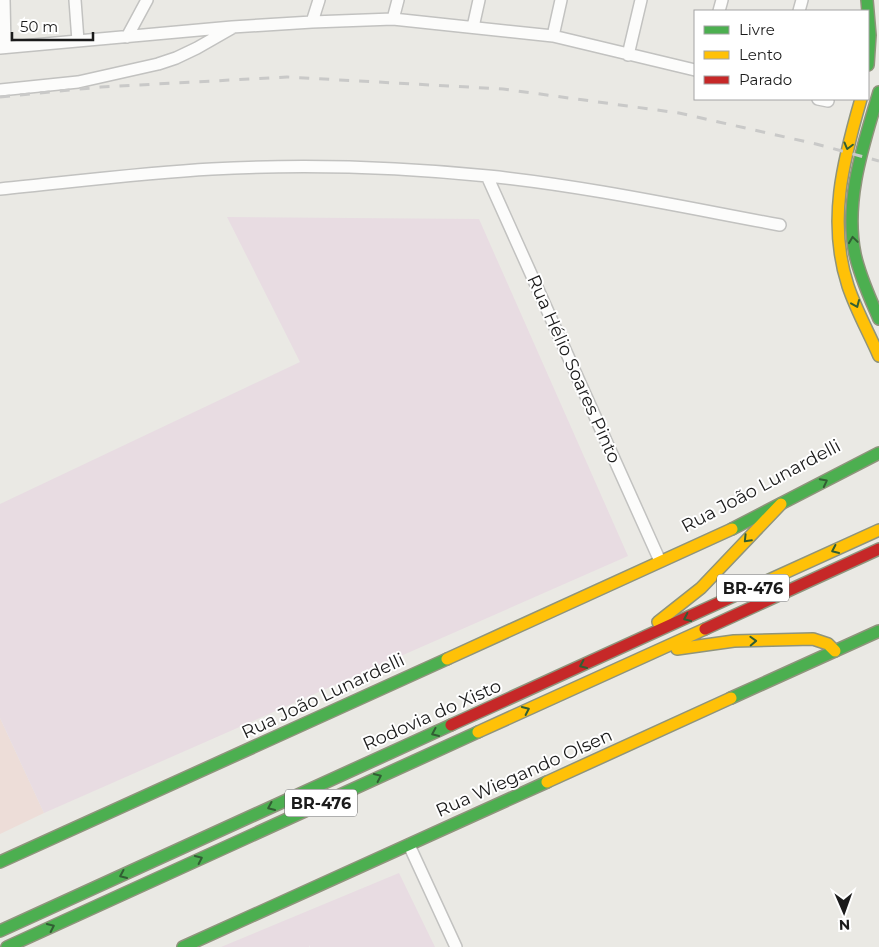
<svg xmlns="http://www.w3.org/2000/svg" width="879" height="947" font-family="Montserrat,sans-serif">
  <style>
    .commercial { fill: #edddd8 }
    .industrial { fill: #e8dce2 }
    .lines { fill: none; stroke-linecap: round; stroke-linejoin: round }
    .street-casing { stroke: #c2c2c0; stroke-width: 14 }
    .fast-casing { stroke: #8f947c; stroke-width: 14 }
    .slow-casing { stroke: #8f947c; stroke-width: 14 }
    .jam-casing { stroke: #8f947c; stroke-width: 14 }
    .street { stroke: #fcfcfb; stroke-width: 11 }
    .fast { stroke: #4caf50; stroke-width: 11 }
    .slow { stroke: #ffc107; stroke-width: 11 }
    .jam { stroke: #c62828; stroke-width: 11 }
    .rail { stroke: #c9c9c8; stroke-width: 3; stroke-dasharray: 10 10; stroke-linecap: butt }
    .oneway { stroke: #315e33 }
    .labels { text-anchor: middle; stroke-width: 4; stroke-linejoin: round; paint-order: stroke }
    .shield { fill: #fff; stroke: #5f5f5f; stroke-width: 1 }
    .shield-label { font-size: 16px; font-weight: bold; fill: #1b1b1b }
    .street-label { font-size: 18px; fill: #1b1b1b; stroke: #fff }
  </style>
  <rect width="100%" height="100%" fill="#eae9e4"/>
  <path class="commercial" d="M0 718 44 813 0 834Z"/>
  <path class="industrial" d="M227 217 479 219 628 556 44 813 0 718V504L300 362Z
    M399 873 435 947H310L309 945V947H221Z"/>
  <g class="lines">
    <g class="street-casing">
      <path id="street" d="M4 0 5 47
        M75 0 78 41
        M719 11 722 0
        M799 11 802 0
        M393 19 398 0
        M312 22 319 0
        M473 27 479 0
        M553 36 561 0
        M127 37 147 0
        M0 48 232 27 312 22 393 19 553 36 695 70
        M628 55 641 0
        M0 90 78 82 158 64 176 58 197 48 232 28
        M818 99 828 101
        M487 176 660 561
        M0 189C71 182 141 173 212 169 302 164 399 167 488 176 586 186 683 207 780 225
        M409 845 456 947"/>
    </g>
    <g class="fast-casing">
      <path id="fast" d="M867 0 870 35 868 65
        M879 92C864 143 844 200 855 254 860 277 870 298 879 319
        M732 529 879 453
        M731 698 879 631
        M0 862 447 659
        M0 931 451 725
        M7 947 478 732
        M183 947 547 782"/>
    </g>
    <g class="slow-casing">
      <path id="slow" d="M861 99C843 161 827 222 848 286 856 310 869 333 879 356
        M736 595 879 530
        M658 622 701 588 781 504
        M677 649 734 641 813 639 828 644 835 651
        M447 659 732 529
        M478 732 705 629
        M547 782 731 698"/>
    </g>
    <g class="jam-casing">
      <path id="jam" d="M705 629 879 549
        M451 725 736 595"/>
    </g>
    <use href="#street" class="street"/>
    <use href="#fast" class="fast"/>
    <use href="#slow" class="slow"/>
    <use href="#jam" class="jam"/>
    <path class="rail" d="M0 97 101 87 287 77 503 89 679 113 816 144 879 161"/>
  </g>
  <defs><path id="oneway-chevron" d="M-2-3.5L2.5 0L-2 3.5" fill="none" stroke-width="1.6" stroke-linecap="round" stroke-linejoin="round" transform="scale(1.25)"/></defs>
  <g class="oneway">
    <use href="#oneway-chevron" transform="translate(848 146) rotate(105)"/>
    <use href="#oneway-chevron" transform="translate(853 240) rotate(-98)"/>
    <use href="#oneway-chevron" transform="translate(856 304) rotate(67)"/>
    <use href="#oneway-chevron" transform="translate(824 482) rotate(-27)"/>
    <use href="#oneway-chevron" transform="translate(747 539) rotate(134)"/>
    <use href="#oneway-chevron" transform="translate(835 550) rotate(155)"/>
    <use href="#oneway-chevron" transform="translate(687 618) rotate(155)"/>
    <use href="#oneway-chevron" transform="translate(753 641) rotate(-2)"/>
    <use href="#oneway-chevron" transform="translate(583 665) rotate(156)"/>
    <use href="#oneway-chevron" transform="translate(526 710) rotate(-25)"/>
    <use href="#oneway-chevron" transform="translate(435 733) rotate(156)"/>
    <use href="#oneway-chevron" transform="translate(378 777) rotate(-25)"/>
    <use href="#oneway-chevron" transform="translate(271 807) rotate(156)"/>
    <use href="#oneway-chevron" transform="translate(199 859) rotate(-25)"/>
    <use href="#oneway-chevron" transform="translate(123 875) rotate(156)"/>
    <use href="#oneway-chevron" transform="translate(51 927) rotate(-25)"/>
  </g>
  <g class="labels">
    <g class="shield">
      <rect x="717" y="574.5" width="72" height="27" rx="4"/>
      <rect x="285" y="789.5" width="72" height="27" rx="4"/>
    </g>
    <g class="shield-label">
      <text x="753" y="594">BR-476</text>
      <text x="321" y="809">BR-476</text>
    </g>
    <g class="street-label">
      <text transform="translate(574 369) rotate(66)" y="6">Rua Hélio Soares Pinto</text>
      <text transform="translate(761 486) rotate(-28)" y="6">Rua João Lunardelli</text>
      <text transform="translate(323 696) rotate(-25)" y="6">Rua João Lunardelli</text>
      <text transform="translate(432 715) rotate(-24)" y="6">Rodovia do Xisto</text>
      <text transform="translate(524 773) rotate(-24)" y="6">Rua Wiegando Olsen</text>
    </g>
  </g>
  <rect x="694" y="10" width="175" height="90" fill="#ffffff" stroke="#a4a4a4"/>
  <rect x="704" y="26" width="25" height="8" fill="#4caf50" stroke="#a4a4a4"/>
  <text x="739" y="35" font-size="15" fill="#1b1b1b">Livre</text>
  <rect x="704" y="51" width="25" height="8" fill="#ffc107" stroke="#a4a4a4"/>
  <text x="739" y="60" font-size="15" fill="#1b1b1b">Lento</text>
  <rect x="704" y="76" width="25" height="8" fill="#c62828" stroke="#a4a4a4"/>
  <text x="739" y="85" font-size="15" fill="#1b1b1b">Parado</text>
  <g transform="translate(844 912) rotate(178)" stroke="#ffffff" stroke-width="4" paint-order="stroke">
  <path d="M0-4L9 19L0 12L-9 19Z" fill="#1b1b1b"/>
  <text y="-8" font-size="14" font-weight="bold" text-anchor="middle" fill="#1b1b1b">N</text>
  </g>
  <path d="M12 32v8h81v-8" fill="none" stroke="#1b1b1b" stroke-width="2.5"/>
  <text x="20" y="32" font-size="15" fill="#1b1b1b" stroke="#ffffff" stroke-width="4" paint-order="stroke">50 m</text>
</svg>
